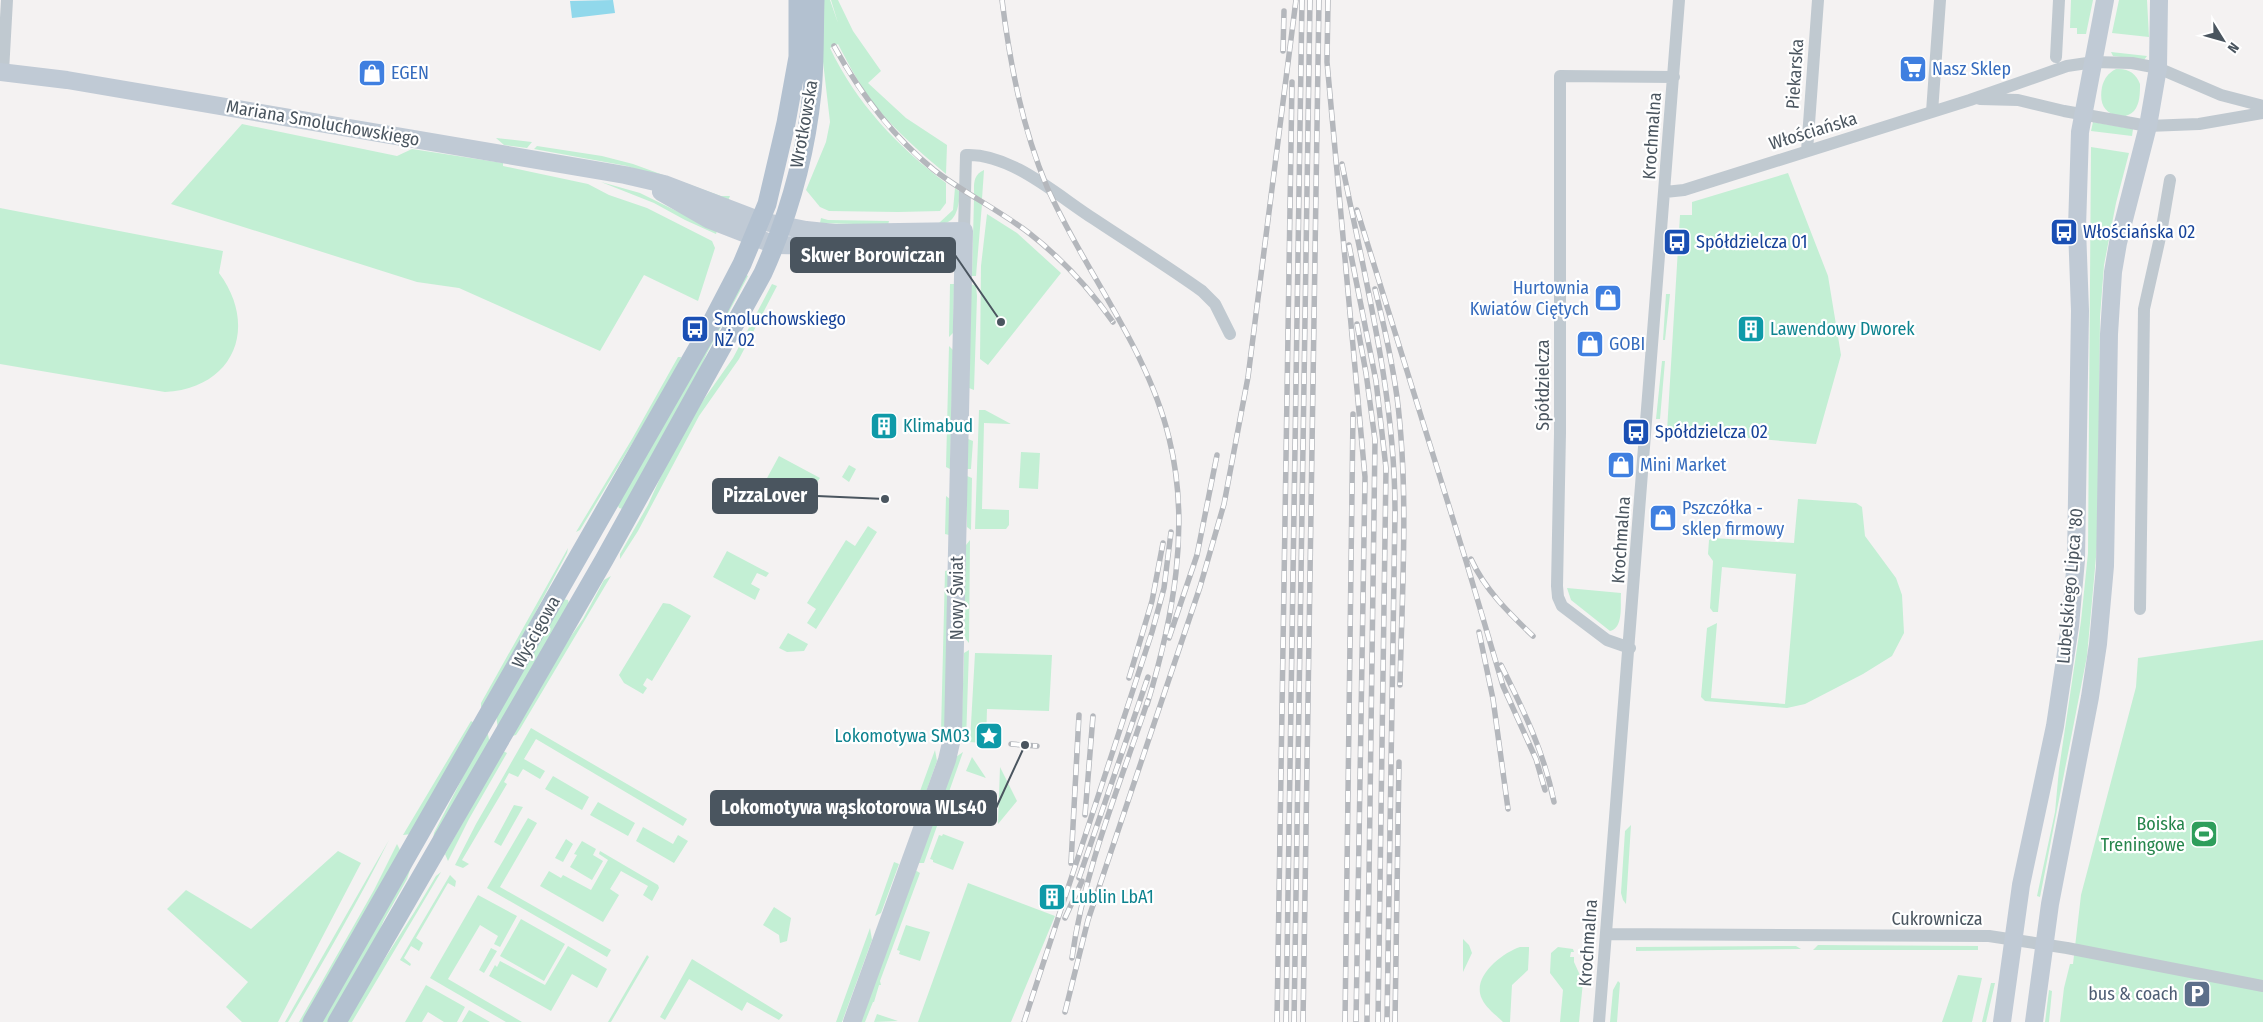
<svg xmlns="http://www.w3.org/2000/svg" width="2263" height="1022" font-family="'Fira Sans Condensed',sans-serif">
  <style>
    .green { fill: #c3efd4 }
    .water { fill: #91d8eb }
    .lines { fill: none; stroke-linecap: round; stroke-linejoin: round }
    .street { stroke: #c0c9d0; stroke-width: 12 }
    .secondary { stroke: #c0cad5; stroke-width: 18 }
    .primary { stroke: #b3c1d0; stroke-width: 19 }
    .rail-casing { stroke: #b4b7bc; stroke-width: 5.5 }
    .rail { stroke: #fff; stroke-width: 4; stroke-dasharray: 11; stroke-linecap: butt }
    .labels { text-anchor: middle; stroke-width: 4.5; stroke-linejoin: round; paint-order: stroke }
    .shop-label { font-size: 18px; fill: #366cbe; stroke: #fff; text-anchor: start }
    .street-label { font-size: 18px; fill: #4a555f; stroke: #fff }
    .transit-label { font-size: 18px; fill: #164399; stroke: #fff; text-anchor: start }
    .culture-label { font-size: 18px; fill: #0d838f; stroke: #fff; text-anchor: start }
    .leisure-label { font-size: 18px; fill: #27864d; stroke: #fff; text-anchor: end }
    .service-label { font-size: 18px; fill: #4e5e75; stroke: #fff; text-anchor: end }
    .leader { fill: none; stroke: #4a555f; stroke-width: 2 }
    .callout-dot { fill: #4a555f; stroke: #fff; stroke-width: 2 }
    .callout { fill: #4a555f; stroke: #4a555f; stroke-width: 2 }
    .callout-label { font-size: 19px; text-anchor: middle; font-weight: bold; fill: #fff }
  </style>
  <rect width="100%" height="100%" fill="#f4f2f2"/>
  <path class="green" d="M824 0H830L838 23 831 0H838L853 31 881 71 868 83 906 118 947 145 946 174C921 153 897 132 876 107 861 88 849 65 838 44L830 48C856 103 898 147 946 183V203L940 211 898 212 829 211 820 207 806 190 826 142 830 122 822 53Z
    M2071 0H2093L2086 34H2077V28H2070Z
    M2119 0H2147L2149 37 2112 33Z
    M2111 52 2147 56 2144 60 2113 56Z
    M2116 69C2128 68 2136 73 2140 84 2140 93 2140 104 2134 111 2130 115 2125 117 2120 116 2104 114 2099 103 2102 87 2104 79 2108 73 2116 69Z
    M2093 122 2133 129 2132 136 2091 131Z
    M242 124 397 156 412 149 503 163V166L588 184 609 195 647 208 712 241 715 248 698 301 644 275 600 351 459 288 417 282 171 204Z
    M496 138 532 142 527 148 504 145Z
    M537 146 602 156 633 164 721 196H730L728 201 627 166 534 149Z
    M2091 147 2129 153 2116 203 2104 265 2100 317 2098 535 2087 656 2040 897 2037 896 2055 812 2059 769 2081 621 2088 553Z
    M984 170 982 199 974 194C974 183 973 175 984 170Z
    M1788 173 1828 276 1841 355 1816 444 1667 431 1680 215H1692V202Z
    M601 182 640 193 717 231 716 234 685 220 654 203Z
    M955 188 960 192C959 204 957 226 939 223L953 210Z
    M974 199 982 204 976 276H972Z
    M0 208 223 251 219 273C259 327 234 388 165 392L0 364Z
    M987 214 1017 233 1061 273 988 365 980 359 981 266Z
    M821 218 828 220 889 221 888 225 820 223Z
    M745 274 748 276 707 353 686 402 623 509 619 508 617 503Z
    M772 284 777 286 739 359 699 416 638 531 620 559V554L648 505 670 456 702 402 733 358Z
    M950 284H954L953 333 949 337Z
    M971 284 976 286 977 296 974 390 969 388Z
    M1666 294H1670L1665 340H1663Z
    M949 346 953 350 950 469 946 467Z
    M678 357H681L679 366 580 530 576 532 632 439Z
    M1662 361H1665L1660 419H1656Z
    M979 410H985L1011 424 984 423 982 509 1009 510V525L1006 529H975Z
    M968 439 973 441 971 469H967Z
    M1021 452 1040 453 1038 489 1019 488Z
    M779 456 820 478 817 482 808 478 802 489 811 494 806 502 766 480Z
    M849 465 856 469 849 482 842 477Z
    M967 476 972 478 971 530 967 527Z
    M946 496 950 499 949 535 945 534Z
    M1798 499 1856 503 1862 507 1865 536 1896 578 1902 595 1904 633 1892 656 1863 674 1805 704 1787 708 1705 701 1701 697 1707 628 1717 623 1711 698 1785 704 1796 574 1722 567 1718 612H1713L1710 608 1713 561 1708 554 1709 540 1713 538 1794 543Z
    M868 526 877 532 816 629 807 623 816 609 807 603 846 540 855 546Z
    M970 540 969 643 964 637 966 545Z
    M568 548 567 553 484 709 481 707V703Z
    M727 551 769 573 766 577 757 573 751 584 760 589 755 600 713 577Z
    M949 570 945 726 941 731 945 571Z
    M611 576 520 729 516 735 512 736 552 663 583 619 604 580Z
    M1567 588 1621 593C1620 604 1624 628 1610 631L1571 600Z
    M563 599 568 600 569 604 498 729 496 715Z
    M663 603 670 604 691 616 652 681 647 678 643 685 647 688 643 694 624 683 619 675Z
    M788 633 808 644 804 651 787 652 779 648Z
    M2263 640V1022H2060L2064 988 2070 964H2073L2081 895 2136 687 2138 658Z
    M969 650 966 741 961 736 964 658V653Z
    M975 653 1052 655 1049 711 987 709 986 741 993 742V744L970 742Z
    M471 721 476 724 412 834 403 835Z
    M531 728 687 819 683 826 536 739 524 759 545 771 540 779 523 769 518 777 509 773 504 782 507 784 462 860 469 864 463 868 455 865 476 824Z
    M487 730 490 744 433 839 434 833Z
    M935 750 937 761 920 809 912 813Z
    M503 751 507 753 469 819 448 861 445 854Z
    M963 752 924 863H918L956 757Z
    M972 757 986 778 966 771Z
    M1000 767 1017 801 998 824Z
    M553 776 589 797 582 810 545 789Z
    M598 802 635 823 628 836 590 815Z
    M514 805 523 807 501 846 494 842Z
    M528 818 537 823 500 887 611 950 607 957 487 888Z
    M1631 825 1626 904 1623 900 1621 893 1625 831Z
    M643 827 673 844 678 835 688 841 674 863 636 841Z
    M943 834 964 842 953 870 933 862V860L930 859 939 835 942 836Z
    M566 839 573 844 563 862 555 858Z
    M389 840C358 902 323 962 288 1022H285Z
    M582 841 596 849 593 855 603 861 592 880 570 867 577 855 574 854Z
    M397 844 401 852 305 1022H299L374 890Z
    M338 851 361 863 278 1022H242L226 1007 248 982 167 909 186 890 251 929Z
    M600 851 658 885 659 888 652 901 643 895 648 886 621 871 610 889 619 895 603 922 540 886 549 871 561 878 563 875 591 890 608 860 599 854Z
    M894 862 899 864 881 913 875 916Z
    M411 867 407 879 384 920 367 960 331 1022H320Z
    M915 870 920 873 880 981 881 985H879L874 1002H873L865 1022H860Z
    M441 872 352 1022H346C375 972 407 926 436 876Z
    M450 875 456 881 455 887 448 883 416 938 423 943 419 951 411 946 404 958 411 964 410 966 400 960Z
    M968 883 1055 916 1011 1022H918Z
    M478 895 517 916 500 947 494 944 498 936 480 925 448 979 522 1022H506L430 978Z
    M1596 905 1594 919 1587 927 1588 916Z
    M774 907 791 918 787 941 780 943 779 935 763 925Z
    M1927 918H1983L1981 926 1925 921Z
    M521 919 565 944 544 981 500 956Z
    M906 925 930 932 920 961 899 954 900 951 897 950Z
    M870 928 872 940 842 1022H836Z
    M1463 939 1469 945 1472 953 1463 972Z
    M1818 945 1978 946V950H1813Z
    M568 946 607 969 597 988 572 974 551 1011 489 976 495 965 497 967 500 961 545 985Z
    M1796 946 1801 949 1636 951V947Z
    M1520 947H1529V950L1528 970 1512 985 1510 1022H1503C1496 1015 1486 1008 1482 999 1471 977 1502 953 1520 947Z
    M1558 947 1573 949 1574 952H1571L1570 957H1574V962L1583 982 1579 1022H1560L1563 990 1550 973 1551 953Z
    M491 948 497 951 484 973 479 970Z
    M647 955 649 957 611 1022H608Z
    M692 959 783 1015 779 1020 747 1002 742 1011 689 979 665 1020 660 1017Z
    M1958 975 1982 978 1972 1022H1942Z
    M1618 981 1620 983 1617 1022H1610L1613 990Z
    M1991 983H1995L1986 1022H1982Z
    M426 985 465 1007 457 1022H444L428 1012 422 1022H405Z
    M2049 990 2052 991 2049 1022H2045Z
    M469 1010 490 1022H462Z
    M877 1014 898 1021 874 1022Z"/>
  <path class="water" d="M613 0 615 13 572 18 570 1Z"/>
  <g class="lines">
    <path class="street" d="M2056 57 2059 0
      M3 72 7 0
      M1980 99 2018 100 2064 111 2148 126 2199 124 2263 113
      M1932 112 1940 0
      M1807 151 1818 0
      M1665 192 1684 190 1970 100 2067 66 2094 62 2132 63 2158 68 2221 95 2263 106
      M964 231 966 155C1011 153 1058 196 1094 219 1130 243 1167 266 1202 291L1215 304 1230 334
      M2140 609 2144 309 2161 233 2170 180
      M1630 648 1607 640 1562 606 1558 597 1557 586 1560 433V76L1674 77
      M1606 934 1989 936 2067 948 2263 986
      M1599 1022 1679 0"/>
    <path class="secondary" d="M0 72 67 80 625 175 664 184 761 221 806 230 835 233 964 231 953 734 947 760 852 1022
      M661 192 708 219 775 245 832 246 923 244
      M2002 1022 2021 885 2055 726 2070 626 2076 560 2080 311 2077 228 2080 132 2105 0
      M2034 1022 2050 904 2090 697 2098 644 2105 566 2109 334 2113 272 2118 243 2148 126 2158 68 2159 0"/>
    <path class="primary" d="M312 1022 704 337 742 264 767 204 786 123 798 57V0
      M337 1022 604 560 763 273C788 217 806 153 812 92 815 62 814 31 815 0"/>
    <g class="rail-casing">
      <path id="rail" d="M1002 0C1010 64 1022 127 1047 187 1083 269 1148 349 1169 438 1191 526 1173 619 1147 705
        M1328 0 1327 62 1365 477 1356 1022
        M834 46C860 93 891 135 934 170 964 193 999 210 1029 233 1061 258 1090 289 1113 322
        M1283 51 1284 11
        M1342 164C1365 279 1395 394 1395 511L1387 1022
        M1357 210 1466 561 1503 686 1536 759 1545 790
        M1349 245 1376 381 1386 468 1378 1022
        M1375 289C1384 325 1392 361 1397 397 1409 492 1402 589 1400 685
        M1357 324 1366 373 1375 440 1367 1022
        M1471 559C1485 590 1509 613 1533 636
        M1479 632 1493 699 1508 809
        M1169 638 1197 555 1217 455
        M1501 665C1524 711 1544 752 1554 802
        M1129 678 1152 601 1163 543
        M1011 744 1037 746
        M1085 815 1093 716
        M1071 863 1079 715
        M1079 878 1148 677
        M1065 918 1082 881
        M1072 958C1084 869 1120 785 1148 700
        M1065 1012 1088 920 1200 587 1224 504 1248 377 1296 0
        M1024 1022 1152 632 1164 588 1171 532
        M1277 1022 1292 82
        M1286 1022 1302 0
        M1294 1022 1310 0
        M1303 1022 1319 0
        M1345 1022 1353 414
        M1395 1022 1399 762"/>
    </g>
    <use href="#rail" class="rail"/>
  </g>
  <defs>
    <g id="supermarket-square" transform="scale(1.4375)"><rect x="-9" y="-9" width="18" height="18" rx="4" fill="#3f7fe0" stroke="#fff"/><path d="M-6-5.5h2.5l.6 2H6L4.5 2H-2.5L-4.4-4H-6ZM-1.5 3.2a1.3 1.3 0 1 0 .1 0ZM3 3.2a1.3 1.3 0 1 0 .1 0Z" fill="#fff"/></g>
    <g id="shop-square" transform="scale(1.4375)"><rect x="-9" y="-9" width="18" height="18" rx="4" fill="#3f7fe0" stroke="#fff"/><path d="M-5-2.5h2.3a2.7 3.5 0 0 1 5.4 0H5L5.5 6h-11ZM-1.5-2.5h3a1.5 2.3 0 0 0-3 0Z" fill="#fff"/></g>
    <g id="bus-square" transform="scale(1.4375)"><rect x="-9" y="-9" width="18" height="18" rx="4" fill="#1a4fb4" stroke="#fff"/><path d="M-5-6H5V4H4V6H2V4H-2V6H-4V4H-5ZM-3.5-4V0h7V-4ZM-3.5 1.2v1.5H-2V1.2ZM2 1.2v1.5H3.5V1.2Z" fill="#fff"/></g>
    <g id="building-square" transform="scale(1.4375)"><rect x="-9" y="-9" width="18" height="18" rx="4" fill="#0f9aa8" stroke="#fff"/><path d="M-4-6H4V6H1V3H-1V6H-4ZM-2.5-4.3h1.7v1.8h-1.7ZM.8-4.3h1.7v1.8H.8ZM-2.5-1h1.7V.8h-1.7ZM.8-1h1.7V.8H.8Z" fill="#fff"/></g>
    <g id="sight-square" transform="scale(1.4375)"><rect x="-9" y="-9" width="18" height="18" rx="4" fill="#0f9aa8" stroke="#fff"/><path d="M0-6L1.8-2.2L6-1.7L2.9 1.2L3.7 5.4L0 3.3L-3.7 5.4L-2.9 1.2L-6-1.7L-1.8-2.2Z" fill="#fff"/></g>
    <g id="stadium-square" transform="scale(1.4375)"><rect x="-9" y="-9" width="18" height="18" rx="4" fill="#2e9e5b" stroke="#fff"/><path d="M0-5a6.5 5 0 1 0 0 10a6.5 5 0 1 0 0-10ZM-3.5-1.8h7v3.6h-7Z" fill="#fff"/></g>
    <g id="parking-square" transform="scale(1.4375)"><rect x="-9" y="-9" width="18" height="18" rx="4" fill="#5c6f8a" stroke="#fff"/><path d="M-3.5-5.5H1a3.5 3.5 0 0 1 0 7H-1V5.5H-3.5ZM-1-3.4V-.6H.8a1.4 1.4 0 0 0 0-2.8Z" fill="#fff"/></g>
  </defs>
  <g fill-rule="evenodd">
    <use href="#supermarket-square" x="1913" y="69"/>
    <use href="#shop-square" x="372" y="73"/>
    <use href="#bus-square" x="2064" y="232"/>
    <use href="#bus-square" x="1677" y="242"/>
    <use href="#shop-square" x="1608" y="298"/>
    <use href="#bus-square" x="695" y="329"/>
    <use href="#building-square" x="1751" y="329"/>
    <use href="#shop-square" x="1590" y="344"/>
    <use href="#building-square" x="884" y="426"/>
    <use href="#bus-square" x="1636" y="432"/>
    <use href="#shop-square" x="1621" y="465"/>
    <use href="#shop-square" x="1663" y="518"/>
    <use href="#sight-square" x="989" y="736"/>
    <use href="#stadium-square" x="2204" y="834"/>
    <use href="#building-square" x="1052" y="897"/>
    <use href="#parking-square" x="2197" y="994"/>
  </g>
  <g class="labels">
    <g class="shop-label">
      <text x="1932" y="75">Nasz Sklep</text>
      <text x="391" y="79">EGEN</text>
      <text x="1589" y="294" text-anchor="end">Hurtownia<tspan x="1589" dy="21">Kwiatów Ciętych</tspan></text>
      <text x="1609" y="350">GOBI</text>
      <text x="1640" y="471">Mini Market</text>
      <text x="1682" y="514">Pszczółka -<tspan x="1682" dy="21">sklep firmowy</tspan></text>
    </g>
    <g class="street-label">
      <text transform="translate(1795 74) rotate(-86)" y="6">Piekarska</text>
      <text transform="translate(323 123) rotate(10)" y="6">Mariana Smoluchowskiego</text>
      <text transform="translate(804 124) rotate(-80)" y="6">Wrotkowska</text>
      <text transform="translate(1813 131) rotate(-17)" y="6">Włościańska</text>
      <text transform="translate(1652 136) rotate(-86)" y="6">Krochmalna</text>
      <text transform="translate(1543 385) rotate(-90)" y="6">Spółdzielcza</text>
      <text transform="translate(1621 540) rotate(-86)" y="6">Krochmalna</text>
      <text transform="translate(2070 586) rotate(-85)" y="6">Lubelskiego Lipca '80</text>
      <text transform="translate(957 598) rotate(-90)" y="6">Nowy Świat</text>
      <text transform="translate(536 632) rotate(-61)" y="6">Wyścigowa</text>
      <text x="1937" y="925">Cukrownicza</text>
      <text transform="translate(1588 943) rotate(-86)" y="6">Krochmalna</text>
    </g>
    <g class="transit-label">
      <text x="2083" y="238">Włościańska 02</text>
      <text x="1696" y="248">Spółdzielcza 01</text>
      <text x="714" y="325">Smoluchowskiego<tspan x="714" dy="21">NŻ 02</tspan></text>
      <text x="1655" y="438">Spółdzielcza 02</text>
    </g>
    <g class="culture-label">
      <text x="1770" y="335">Lawendowy Dworek</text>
      <text x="903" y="432">Klimabud</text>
      <text x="970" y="742" text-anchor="end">Lokomotywa SM03</text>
      <text x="1071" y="903">Lublin LbA1</text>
    </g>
    <g class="leisure-label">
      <text x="2185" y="830">Boiska<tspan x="2185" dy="21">Treningowe</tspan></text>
    </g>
    <g class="service-label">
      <text x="2178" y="1000">bus &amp; coach</text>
    </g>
  </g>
  <path class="leader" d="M1001 322L955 255M885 499L817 496M1025 745L996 808"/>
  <g class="callout-dot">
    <circle cx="1001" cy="322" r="5"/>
    <circle cx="885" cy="499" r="5"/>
    <circle cx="1025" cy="745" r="5"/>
  </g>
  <g class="callout">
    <rect x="791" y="238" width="164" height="34" rx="5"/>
    <rect x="713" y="479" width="104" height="34" rx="5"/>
    <rect x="711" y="791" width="285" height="34" rx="5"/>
  </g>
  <g class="callout-label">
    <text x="873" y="262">Skwer Borowiczan</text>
    <text x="765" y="502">PizzaLover</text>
    <text x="854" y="814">Lokomotywa wąskotorowa WLs40</text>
  </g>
  <g transform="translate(2223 40) rotate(127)" stroke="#ffffff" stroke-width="4" paint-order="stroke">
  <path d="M0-4L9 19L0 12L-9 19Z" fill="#4a555f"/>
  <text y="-8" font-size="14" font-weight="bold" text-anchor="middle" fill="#4a555f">N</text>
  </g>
</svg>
